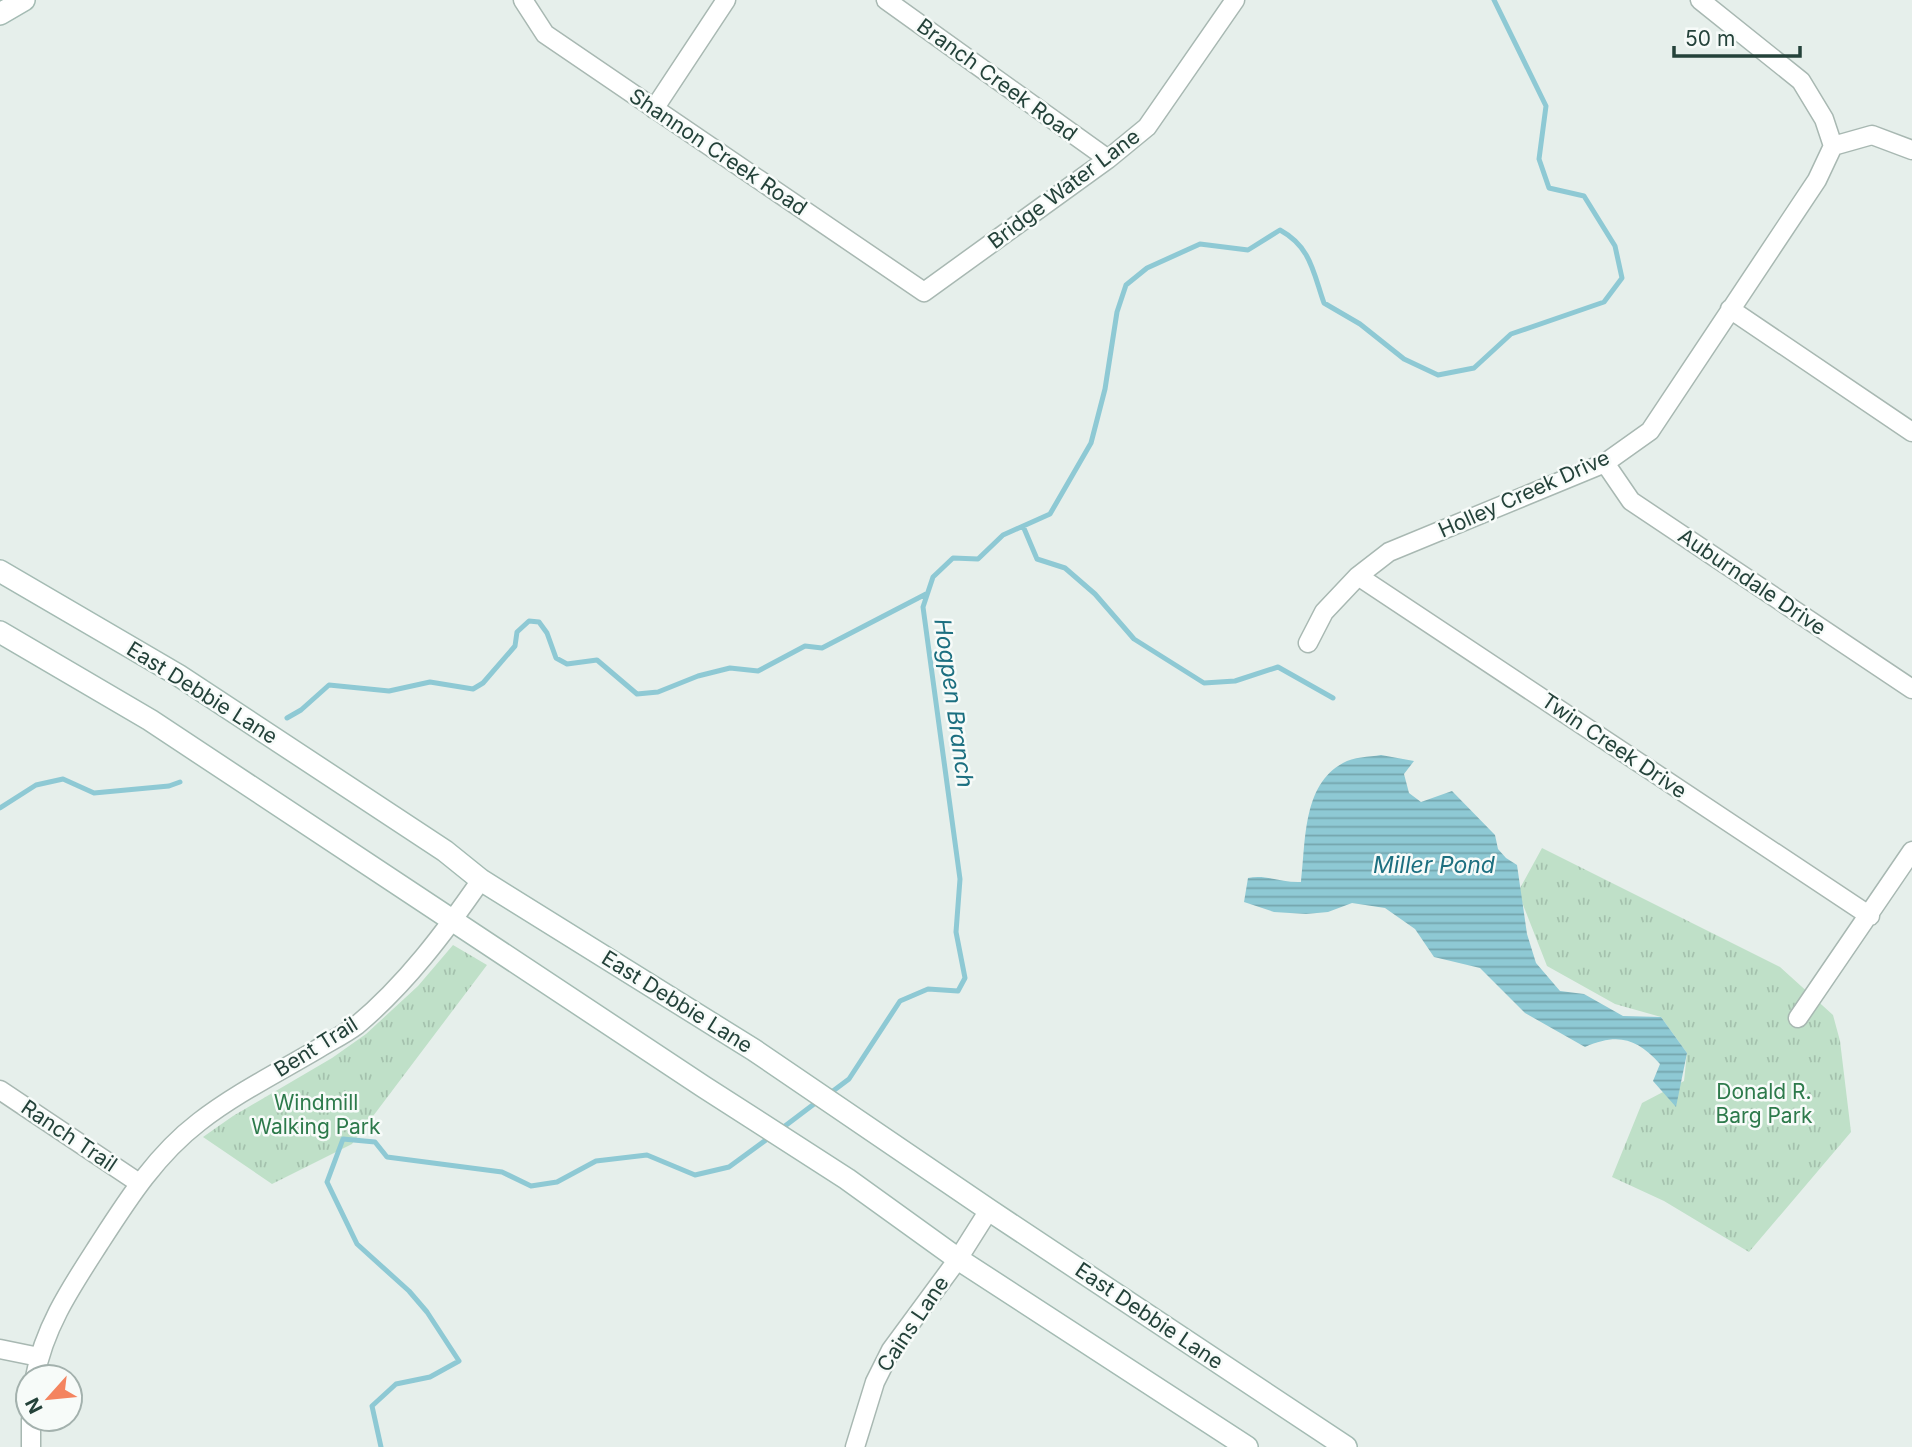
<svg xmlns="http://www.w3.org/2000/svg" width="1912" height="1447" font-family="Inter,sans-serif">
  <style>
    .grass { fill: url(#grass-tufts) }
    .water { fill: url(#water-rules) }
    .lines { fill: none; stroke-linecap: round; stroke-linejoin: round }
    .stream { stroke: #8ec9d4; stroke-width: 5 }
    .minor-casing { stroke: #a8b8b2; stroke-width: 21 }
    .secondary-casing { stroke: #a4bbb3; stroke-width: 24 }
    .minor { stroke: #fff; stroke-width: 18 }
    .secondary { stroke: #fff; stroke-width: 21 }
    .labels { text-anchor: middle; stroke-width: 5; stroke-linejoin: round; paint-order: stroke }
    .street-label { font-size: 21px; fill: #24423a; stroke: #f7fbf9 }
    .park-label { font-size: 21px; fill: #2d7a4b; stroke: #f7fbf9 }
    .water-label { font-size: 23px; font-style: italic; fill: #1c6f80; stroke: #f7fbf9 }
  </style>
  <defs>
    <pattern id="grass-tufts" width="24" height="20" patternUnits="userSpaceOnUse" patternTransform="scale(1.75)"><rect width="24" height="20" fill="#bfe0c8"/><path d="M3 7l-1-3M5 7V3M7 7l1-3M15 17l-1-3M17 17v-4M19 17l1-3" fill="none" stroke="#a4c1ad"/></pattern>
    <pattern id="water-rules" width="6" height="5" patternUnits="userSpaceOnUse" patternTransform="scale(1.75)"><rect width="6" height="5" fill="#8ec9d4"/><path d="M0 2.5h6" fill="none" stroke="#74a5ad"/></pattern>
  </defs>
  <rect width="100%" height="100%" fill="#e6efeb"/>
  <path class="grass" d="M1542 848 1780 967 1833 1015 1840 1041 1851 1132 1749 1252 1664 1201 1612 1177 1642 1103 1684 1081 1687 1053 1661 1017 1615 1004 1547 966 1518 892Z
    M453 945 487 965 352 1144 272 1184 203 1137 233 1116 332 1058 366 1034 418 986Z"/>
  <path class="water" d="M1381 755 1414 761 1404 774 1409 793 1421 802 1452 791 1495 835 1498 849 1506 858 1517 865 1527 934 1536 963 1560 991 1584 994 1623 1016 1661 1017 1687 1053 1676 1107 1653 1081 1660 1064C1636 1038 1618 1033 1585 1047L1525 1013 1480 968 1434 957 1415 929 1385 908 1352 903 1328 912 1306 914 1274 912 1244 902 1248 878C1266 874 1282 883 1301 882 1306 842 1302 785 1343 763 1353 757 1369 757 1381 755Z"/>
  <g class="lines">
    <path class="stream" d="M1023 526 1037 559 1065 568 1095 594 1134 639 1204 683 1235 681 1278 667 1333 698
      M287 718 301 710 329 685 389 691 430 682 473 689 483 683 515 646 517 632 529 621 539 622 547 633 556 658 567 664 597 660 637 694 658 692 698 676 730 668 758 671 805 646 822 648 926 594
      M0 808 36 785 63 779 94 793 169 786 180 782
      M829 1094 849 1079 900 1001 928 989 958 991 965 978 956 932 960 879 923 607 933 577 953 558 978 559 1003 535 1050 514 1091 443 1105 389 1117 312 1126 285 1147 268 1200 244 1248 250 1280 230C1311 247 1313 272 1324 303L1360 324 1404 359 1438 375 1474 368 1511 334 1604 302 1622 278 1615 246 1584 196 1549 188 1539 159 1546 106 1494 0
      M781 1129 818 1101
      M381 1447 372 1406 396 1384 430 1377 459 1361 427 1312 409 1291 357 1244 327 1182 343 1139 375 1142 387 1157 502 1172 531 1186 557 1182 596 1161 647 1155 695 1175 729 1167 770 1137"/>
    <g class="minor-casing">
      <path id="minor" d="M523 0 545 34 924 292 1108 159 1147 127 1235 0
        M886 0 1108 159
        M1700 0 1801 81 1824 119 1833 146 1872 135 1912 150
        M654 109 726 0
        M1730 309 1912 432
        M1605 463 1631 501 1912 689
        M1358 576 1870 916
        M1308 643 1324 612 1358 576 1389 552 1605 463 1650 431 1817 180 1833 146
        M1798 1018 1912 851
        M0 1090 139 1183
        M0 1349 39 1357
        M35 1377C44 1327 72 1286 99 1244 128 1199 156 1155 199 1122 235 1094 277 1073 316 1050 329 1042 345 1034 357 1025 406 984 445 932 481 880
        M31 1419V1447
        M855 1447 875 1382 891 1350 958 1259 989 1210"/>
    </g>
    <g class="secondary-casing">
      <path id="secondary" d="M0 14 24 0
        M0 571 178 675 445 851 481 880 754 1050 989 1210 1346 1447
        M0 632 150 720 704 1087 847 1179 958 1259 1247 1447"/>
    </g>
    <use href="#minor" class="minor"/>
    <use href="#secondary" class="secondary"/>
  </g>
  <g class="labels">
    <g class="street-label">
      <text transform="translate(997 80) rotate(36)" y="7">Branch Creek Road</text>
      <text transform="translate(718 152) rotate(34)" y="7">Shannon Creek Road</text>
      <text transform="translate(1064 189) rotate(-37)" y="7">Bridge Water Lane</text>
      <text transform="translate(1524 494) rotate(-24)" y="7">Holley Creek Drive</text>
      <text transform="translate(1752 582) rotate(34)" y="7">Auburndale Drive</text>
      <text transform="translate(202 693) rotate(32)" y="7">East Debbie Lane</text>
      <text transform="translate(1614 746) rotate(34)" y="7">Twin Creek Drive</text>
      <text transform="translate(677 1002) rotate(32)" y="7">East Debbie Lane</text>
      <text transform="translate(316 1047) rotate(-32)" y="7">Bent Trail</text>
      <text transform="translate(69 1136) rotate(34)" y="7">Ranch Trail</text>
      <text transform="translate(1149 1316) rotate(34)" y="7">East Debbie Lane</text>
      <text transform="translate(913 1324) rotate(-56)" y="7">Cains Lane</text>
    </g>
    <g class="park-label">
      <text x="1764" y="1099">Donald R.<tspan x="1764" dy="24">Barg Park</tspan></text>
      <text x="316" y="1110">Windmill<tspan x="316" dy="24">Walking Park</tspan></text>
    </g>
    <g class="water-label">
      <text transform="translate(954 703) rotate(82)" y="8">Hogpen Branch</text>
      <text x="1434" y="873">Miller Pond</text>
    </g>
  </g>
  <g transform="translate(49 1398) rotate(243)"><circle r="33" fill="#f7fbf9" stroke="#a3b1ad" stroke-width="2"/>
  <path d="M0-5L12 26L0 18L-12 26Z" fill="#f4845f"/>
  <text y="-10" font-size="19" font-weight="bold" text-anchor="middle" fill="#24423a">N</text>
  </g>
  <path d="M1674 46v10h126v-10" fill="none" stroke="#24423a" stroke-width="3.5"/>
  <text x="1685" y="46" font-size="21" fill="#24423a" stroke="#f7fbf9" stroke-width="5" paint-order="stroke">50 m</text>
</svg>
